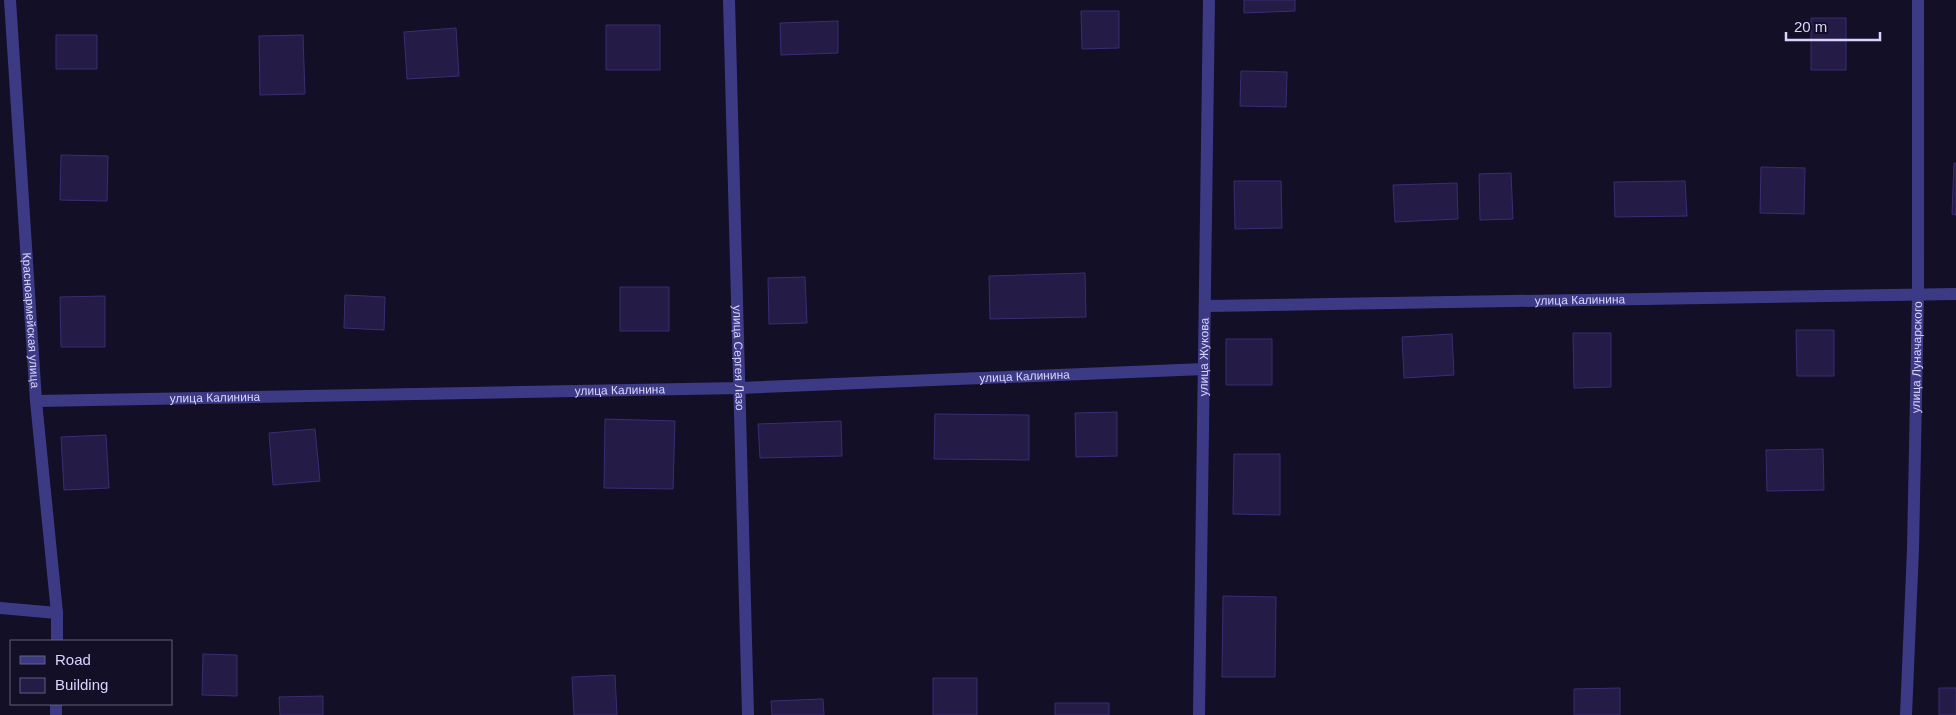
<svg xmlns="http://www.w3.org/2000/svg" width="1956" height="715" font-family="Arial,sans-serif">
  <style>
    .building { fill: #241b47; stroke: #3b2d73 }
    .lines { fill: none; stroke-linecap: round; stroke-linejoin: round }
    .minor { stroke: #3d3a85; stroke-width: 12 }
    .labels { text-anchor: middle; stroke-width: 4.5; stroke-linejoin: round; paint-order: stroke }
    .street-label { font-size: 12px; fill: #d9d4ff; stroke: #130f26 }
  </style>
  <rect width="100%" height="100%" fill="#130f26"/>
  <path class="building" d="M1244 0H1295V11L1244 13Z
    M1081 11H1119V48L1082 49Z
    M1811 18H1846V70H1811Z
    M838 21V53L781 55 780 23Z
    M606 25H660V70H606Z
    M456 28 459 76 407 79 404 32Z
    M56 35H97V69H56Z
    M303 35 305 94 260 95 259 36Z
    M1241 71 1287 72 1286 107 1240 106Z
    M61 155 108 156 107 201 60 200Z
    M1954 163H1956V215L1952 214Z
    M1761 167 1805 168 1804 214 1760 213Z
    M1511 173 1513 219 1480 220 1479 174Z
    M1234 181H1281L1282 228 1235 229Z
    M1685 181 1687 216 1615 217 1614 182Z
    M1457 183 1458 219 1395 222 1393 185Z
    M1085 273 1086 317 990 319 989 276Z
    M805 277 807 323 769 324 768 278Z
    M620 287H669V331H620Z
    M345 295 385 297 384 330 344 328Z
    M105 296V347H61L60 297Z
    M1796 330H1834V376H1797Z
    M1573 333H1611V387L1574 388Z
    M1452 334 1454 375 1404 378 1402 337Z
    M1226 339H1272V385H1226Z
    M1117 412V456L1076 457 1075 413Z
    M935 414 1029 415V460L934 459Z
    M605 419 675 421 673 489 604 488Z
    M841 421 842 456 760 458 758 424Z
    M315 429 320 481 273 485 269 433Z
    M106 435 109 488 64 490 61 437Z
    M1823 449 1824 490 1767 491 1766 450Z
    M1234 454H1280V515L1233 514Z
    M1223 596 1276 597 1275 677H1222Z
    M203 654 237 655V696L202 695Z
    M615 675 617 715H574L572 677Z
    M933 678H977V715H933Z
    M1620 688V715H1574V689Z
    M1939 688H1956V715H1939Z
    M323 696V715H280L279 697Z
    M823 699 824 715H772L771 701Z
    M1055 703H1109V715H1055Z"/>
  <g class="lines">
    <g class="minor">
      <path id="s1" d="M10 0 36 401 57 613V641"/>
      <path id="s2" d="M729 0 748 715"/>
      <path id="s3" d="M1205 306 1956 294"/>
      <path id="s4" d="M36 401 739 388 1204 369"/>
      <path d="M0 608 57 613"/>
      <path d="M56 715V704"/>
      <path id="s5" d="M1199 715 1209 0"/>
      <path id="s6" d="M1906 715 1913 549 1918 295V0"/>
    </g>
  </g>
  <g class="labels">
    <g class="street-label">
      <text dy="4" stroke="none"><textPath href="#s3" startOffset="375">улица Калинина</textPath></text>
      <text dy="4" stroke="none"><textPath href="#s1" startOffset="321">Красноармейская улица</textPath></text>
      <text dy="4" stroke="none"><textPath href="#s2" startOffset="358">улица Сергея Лазо</textPath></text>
      <text dy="4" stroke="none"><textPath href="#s5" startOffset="358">улица Жукова</textPath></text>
      <text dy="4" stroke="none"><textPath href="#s6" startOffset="358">улица Луначарского</textPath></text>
      <text dy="4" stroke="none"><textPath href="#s4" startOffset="989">улица Калинина</textPath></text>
      <text dy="4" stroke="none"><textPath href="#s4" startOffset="584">улица Калинина</textPath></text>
      <text dy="4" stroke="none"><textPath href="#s4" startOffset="179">улица Калинина</textPath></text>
    </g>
  </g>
  <rect x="10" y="640" width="162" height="65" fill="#130f26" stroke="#625e7d"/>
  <rect x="20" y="656" width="25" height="8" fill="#3d3a85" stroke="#625e7d"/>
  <text x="55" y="665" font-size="15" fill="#d9d4ff">Road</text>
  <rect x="20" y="678" width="25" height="15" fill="#241b47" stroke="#625e7d"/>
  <text x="55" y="690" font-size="15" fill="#d9d4ff">Building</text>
  <path d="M1786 32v8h94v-8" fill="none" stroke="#d9d4ff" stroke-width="2.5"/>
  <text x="1794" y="32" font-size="15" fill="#d9d4ff" stroke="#130f26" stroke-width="4" paint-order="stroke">20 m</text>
</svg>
